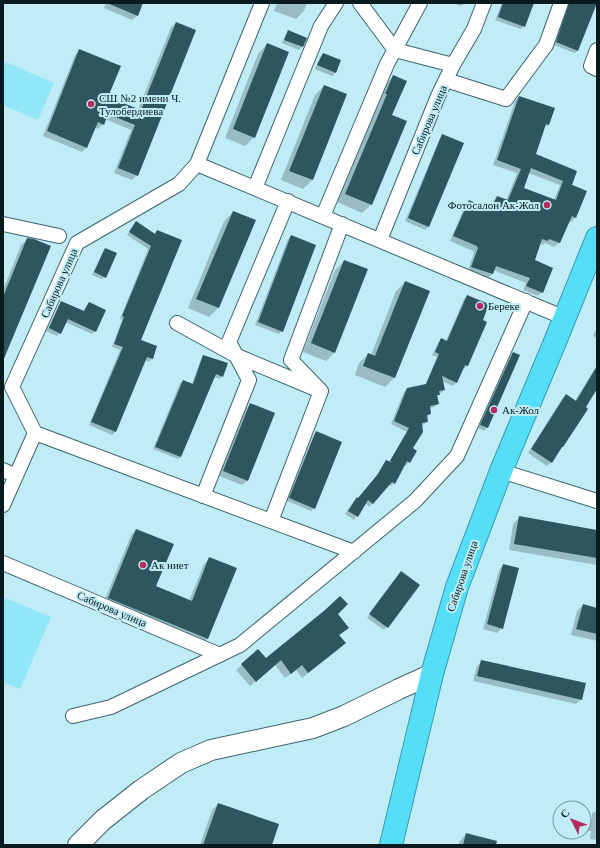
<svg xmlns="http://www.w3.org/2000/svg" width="600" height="848" font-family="'Times New Roman',serif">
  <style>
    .green { fill: #91e6f7 }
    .shadow { fill: #0003; fill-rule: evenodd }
    .building { fill: #2e565e; fill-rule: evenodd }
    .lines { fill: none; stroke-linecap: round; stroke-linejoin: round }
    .street-casing { stroke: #3c646d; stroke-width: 16 }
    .secondary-casing { stroke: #3c646d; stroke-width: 22 }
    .highway-casing { stroke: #3a99ac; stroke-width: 24 }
    .street { stroke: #fff; stroke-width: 14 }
    .secondary { stroke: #fff; stroke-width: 20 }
    .highway { stroke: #55def8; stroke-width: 22 }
    .poi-dot { fill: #b72b61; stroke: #c0ecf6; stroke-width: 1.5 }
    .labels { text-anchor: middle; stroke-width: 4; stroke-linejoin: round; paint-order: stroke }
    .poi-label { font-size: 11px; fill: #091a1e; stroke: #c0ecf6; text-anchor: start }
    .street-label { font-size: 11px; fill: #091a1e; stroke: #c0ecf6 }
  </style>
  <rect width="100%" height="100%" fill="#c0ecf6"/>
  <path class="green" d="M3 61 54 83 38 120 3 105Z
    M3 597 51 617 20 689 3 682Z"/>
  <path class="shadow" d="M106 3H142L137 16 132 20 104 8Z
    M277 3H307L304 11 296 19 274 11Z
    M452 3H464L461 6Z
    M502 3H532L524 26 521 29 495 20Z
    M566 3H596L578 50 575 53 554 45 566 10 567 5Z
    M176 23 137 175 132 180 114 173 131 130 105 119 103 124 98 129 94 127 87 147 82 152 43 136 75 55 80 50 107 98 138 110 171 27Z
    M289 31 306 38 302 47 299 50 282 43 286 34Z
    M267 44 254 137 245 146 225 138 258 54Z
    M323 54 335 73 332 76 315 69 320 57Z
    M394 76 390 116 371 205 362 213 337 202 379 103 377 102 385 84Z
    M324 86 346 95 312 180 303 189 281 180 315 95Z
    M519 97 549 124 544 128 534 155 571 184 575 218 571 222 568 221 559 243 554 247 545 243 543 245 540 244 533 261 542 292 538 296 523 290 526 283 493 270 492 274 488 278 468 271 474 252 473 251 450 241 465 206 469 201 489 210 493 201 497 197 506 201 517 173 493 165 515 101ZM528 173 560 185 554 200 523 189Z
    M443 136 428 227 425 230 405 221 440 138Z
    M233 212 218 308 209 317 188 308 224 221Z
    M136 222 154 234 157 231 140 341 156 346 152 359 149 362 145 360 115 432 112 435 89 425 120 350 112 347 122 320 120 319 148 249 127 235Z
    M291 236 282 331 279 334 255 325 288 239Z
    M28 239 3 359V290L21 245Z
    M106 249 105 277 102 279 92 275 103 252Z
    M344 261 335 352 326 361 303 352 335 270Z
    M405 282 429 292 394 378 385 387 355 375 359 363 368 354 371 355 396 291Z
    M467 296V366L464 369 463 368 457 382 453 386 442 381 444 390 441 393H439V394L436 397 438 404 434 407 429 409 430 414 426 418 427 421 423 425H421L412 448 409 462 406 466 404 465 394 483 391 486 389 485 369 507 365 503 357 516 354 520 345 514 354 501 357 498 358 499 375 478 383 465 386 462H389L407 432 391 424 404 392 407 389 425 386 437 357 432 355 438 343 441 339 446 341 464 299Z
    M62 302 83 312 86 306 89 303 105 310 95 331 92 334 65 322 60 333 57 336 46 331 59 305Z
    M597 327V338L593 336Z
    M513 353 519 355 487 428 484 431 478 428 510 356Z
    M203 356 222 376 220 379 214 377 181 457 178 459 153 449 180 383 183 381 192 384 201 359Z
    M597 365V388L559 450 551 462 547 466 528 453 562 399 566 396 575 401Z
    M250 404 274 414 247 481 242 485 219 476 246 409Z
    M316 433 314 508 311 511 287 501 313 436Z
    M520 517 597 531V565L509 550 513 524Z
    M136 530 155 587 189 601 204 564 209 559 235 569 207 639 202 644 103 604 131 535Z
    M503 565 502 628 497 633 483 629 499 570Z
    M398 576 418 586 384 630 367 618Z
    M583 605 597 609V641L571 635 577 611Z
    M336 614 347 628 339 636 345 643 339 649 302 678 296 670 285 678 275 665 250 686 236 670 258 651 266 659Z
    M482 661 581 699 576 704 473 681 477 666Z
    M218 804 271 845H200L212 810Z
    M594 812H597V840L590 839 591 831H584V819H592V814Z
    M466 834 486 845H458L460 841Z"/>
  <path class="building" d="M107 3H143L138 16Z
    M503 3H534L525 27 498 17Z
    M569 3H597L578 51 556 42Z
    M176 22 196 30 138 176 118 168 135 125 108 114 104 125 98 122 87 148 47 131 79 49 121 66 108 97 141 110Z
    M288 30 307 38 303 47 284 40Z
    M267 43 289 52 255 138 233 129Z
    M323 53 341 60 336 73 317 65Z
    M393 75 407 81 392 115 407 121 372 205 345 194 387 94H385Z
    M324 85 347 94 313 180 289 171Z
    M519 96 555 108 549 125 546 124 536 154 577 171 572 185 565 182 587 191 576 218 572 216 560 243 549 239 548 241 542 239 535 260 553 268 543 293 526 286 530 278 496 266 493 274 471 267 478 248 477 247V246L453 236 469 200 491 210 497 196 508 200 521 169 497 160ZM531 168 563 181 556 200 524 188Z
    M442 134 464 143 429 227 408 218Z
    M233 211 256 220 219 308 196 299Z
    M136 221 155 234 157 230 182 240 141 340 157 346 153 359 147 357 116 432 91 422 123 347 114 344 124 317 122 316 151 246 129 232Z
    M291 235 316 245 283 332 258 322Z
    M27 238 34 239 51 246 3 361V297Z
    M105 248 117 253 106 278 94 272Z
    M344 260 368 269 335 353 311 343Z
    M405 281 430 291 395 378 363 366 368 353 375 356Z
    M467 295 489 304 483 320 487 322 468 366 465 365 457 383 442 376 445 390 439 391 440 395H437L439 404 430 406 431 414 427 415 428 422 422 423 423 432 413 448 417 451 410 463 407 461 395 484 392 482 373 504 368 500 358 517 348 511 357 497 358 498 378 474 386 460 393 463 390 461 409 428 394 421 407 388 426 384 439 354 435 352 441 338 447 341Z
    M61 301 84 311 89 302 106 310 96 332 68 319 61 334 49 328Z
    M513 352 520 355 488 428 480 425Z
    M203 355 228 363 223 377 216 374 181 457 155 447 183 380 193 384Z
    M597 366V389L586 407 588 409 563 447H562L552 463 531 449 566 394 576 401Z
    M250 403 275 413 248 481 223 471Z
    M316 431 342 442 315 509 289 498Z
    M519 516 597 530V558L514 544Z
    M136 529 174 544 156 586 192 601 209 557 237 568 208 639 108 598Z
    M503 564 519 568 503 629 487 624Z
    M401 571 420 585 388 628 369 614Z
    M340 596 348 604 338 614 349 628 339 635 346 643 308 673 302 665 291 674 281 660 256 682 241 664 258 649 266 658 325 610Z
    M583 604 597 608V634L576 629Z
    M481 660 586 683 582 700 477 676Z
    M218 803 279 824 272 845H203Z
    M466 833 497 841 496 845H463Z"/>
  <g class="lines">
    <g class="street-casing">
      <path id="street" d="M360 3 395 50 453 65
        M597 50 591 66 597 69
        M446 80 506 99 546 45 561 3
        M197 164 565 318
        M255 188 321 26 336 3
        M323 216 387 64 420 3
        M3 224 59 236
        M380 240 438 96 453 65 474 29 484 3
        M177 323 237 356 316 389
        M35 433 354 552
        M3 470 16 476
        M501 471 597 501
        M203 496 249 380 229 342 288 201
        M3 505 35 433 12 387 77 243 179 184 197 164 262 3
        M271 521 321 391 291 360 342 224
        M3 563 220 655
        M73 716 111 707 240 645 415 501 457 456 526 301"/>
    </g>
    <g class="secondary-casing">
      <path id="secondary" d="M78 845 103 820 141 790 181 763 211 750 313 728 344 716 399 689 432 674"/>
    </g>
    <g class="highway-casing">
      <path id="highway" d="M391 845 432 674 457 587 501 471 557 337 597 238"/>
    </g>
    <use href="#street" class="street"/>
    <use href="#secondary" class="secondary"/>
    <use href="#highway" class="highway"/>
  </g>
  <g class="poi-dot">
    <circle cx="91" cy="104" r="4"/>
    <circle cx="547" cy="205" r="4"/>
    <circle cx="480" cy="306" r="4"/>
    <circle cx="494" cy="410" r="4"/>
    <circle cx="143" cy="565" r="4"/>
  </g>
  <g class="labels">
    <g class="poi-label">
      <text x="99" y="102">СШ №2 имени Ч.<tspan x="99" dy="13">Тулобердиева</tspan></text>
      <text x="539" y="209" text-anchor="end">Фотосалон Ак-Жол</text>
      <text x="488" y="310">Береке</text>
      <text x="502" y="414">Ак-Жол</text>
      <text x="151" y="569">Ак ниет</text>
    </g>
    <g class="street-label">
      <text transform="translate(429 120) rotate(-67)" y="4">Сабирова улица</text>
      <text transform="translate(59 283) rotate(-66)" y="4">Сабирова улица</text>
      <text transform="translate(462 576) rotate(-71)" y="4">Сабирова улица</text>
      <text transform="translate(112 609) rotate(23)" y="4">Сабирова улица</text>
    </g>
  </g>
  <rect width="600" height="848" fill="none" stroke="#091a1e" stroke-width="8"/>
  <g transform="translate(572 820) rotate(312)"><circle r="19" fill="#c0ecf6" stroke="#7798a0"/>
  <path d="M0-3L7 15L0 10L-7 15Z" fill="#b72b61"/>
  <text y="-6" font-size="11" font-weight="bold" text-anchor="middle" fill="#091a1e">С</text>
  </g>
</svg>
